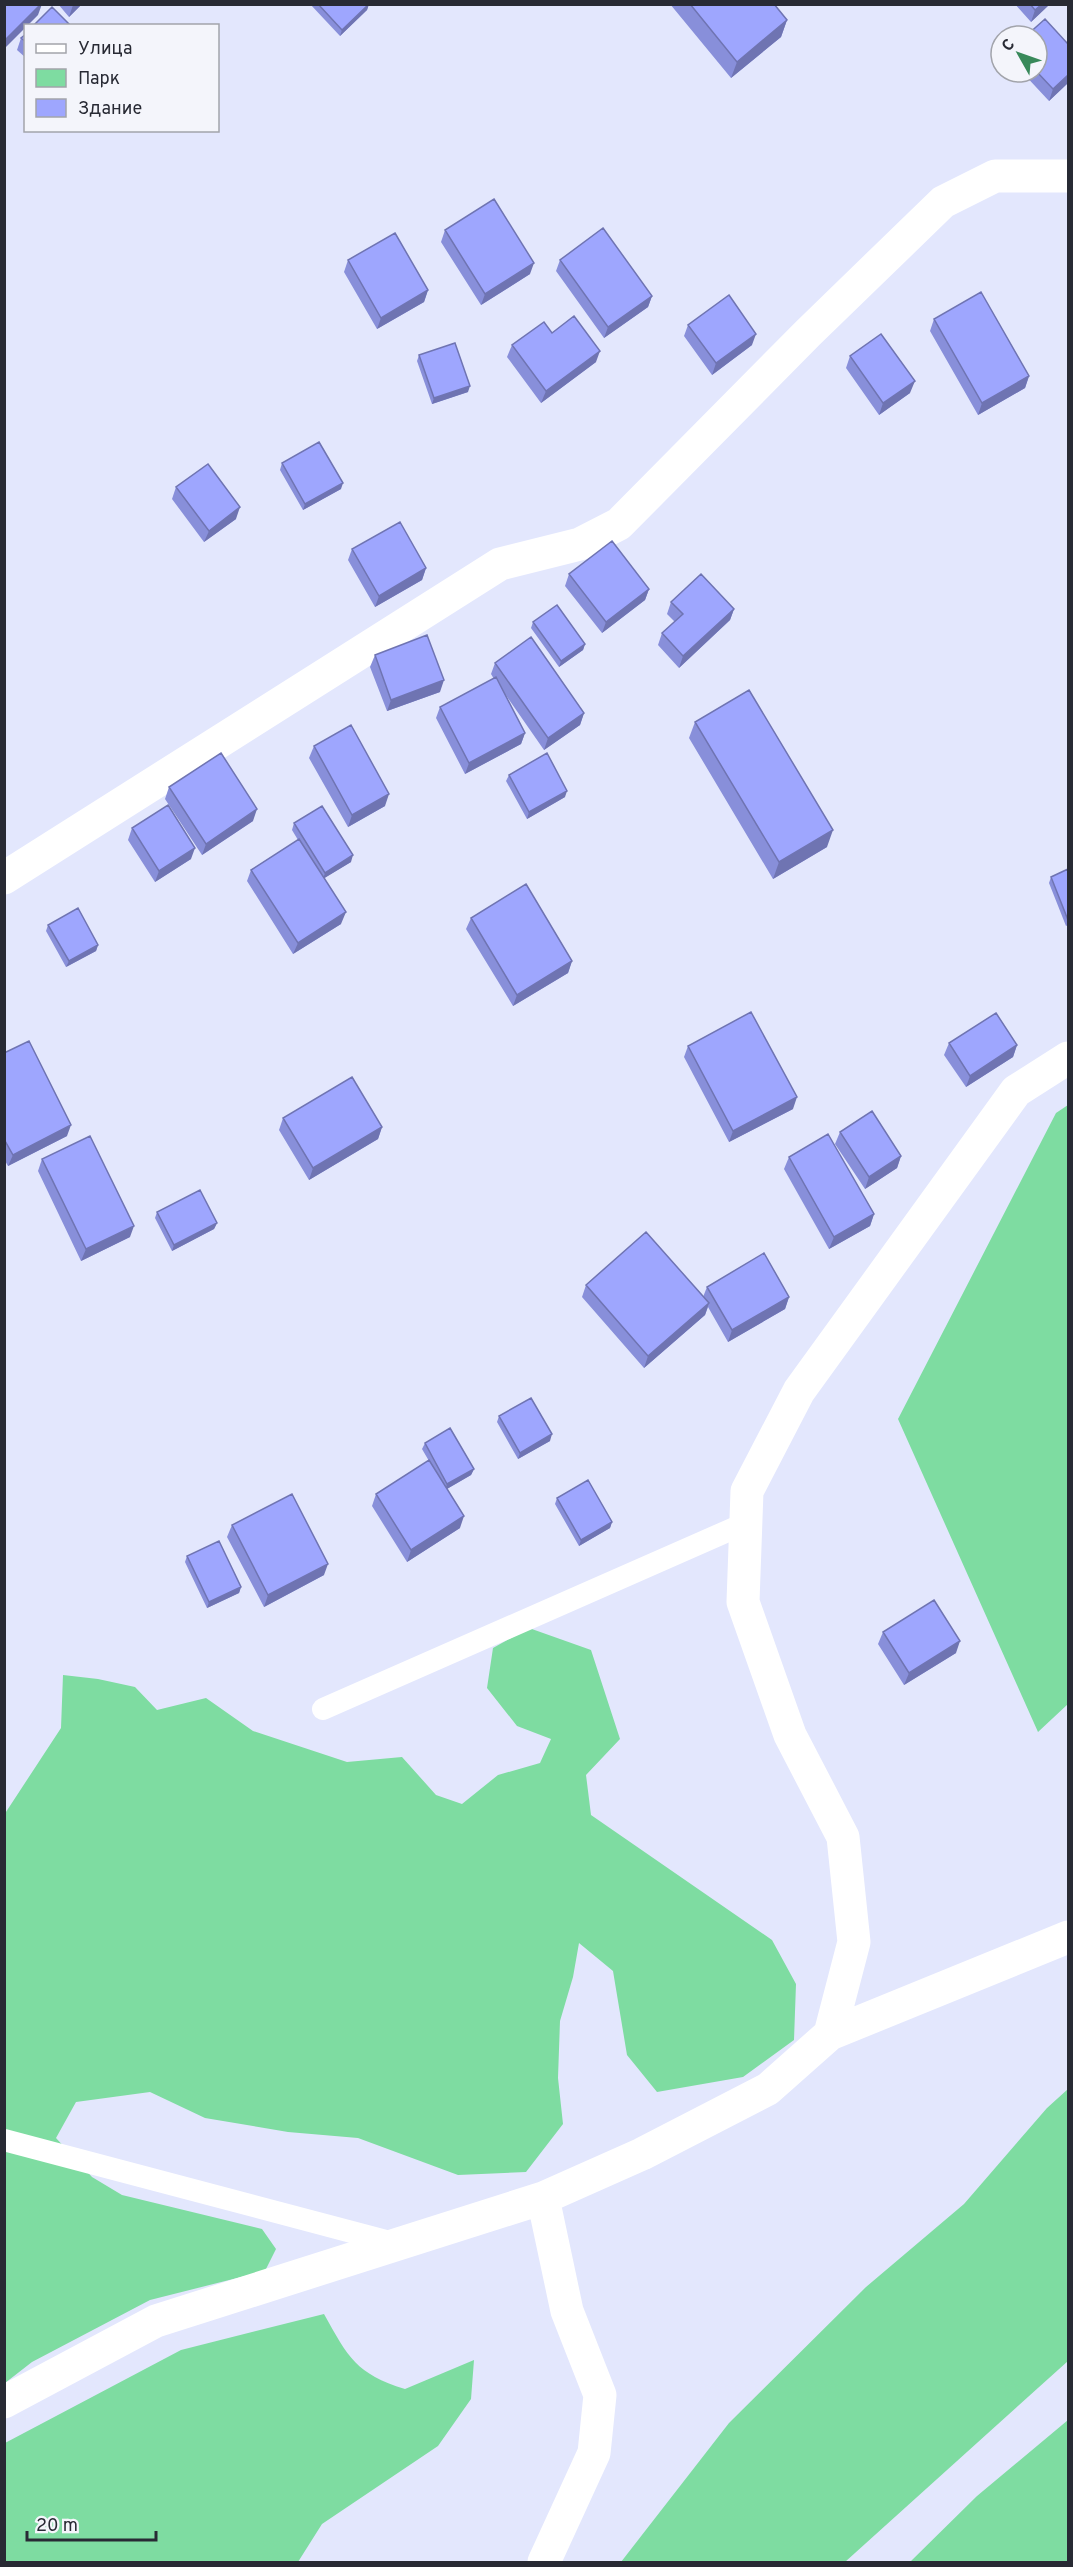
<svg xmlns="http://www.w3.org/2000/svg" width="1073" height="2567" font-family="Overpass,sans-serif">
  <style>
    .green { fill: #7edca1 }
    .lines { fill: none; stroke-linecap: round; stroke-linejoin: round }
    .service { stroke: #fff; stroke-width: 22 }
    .minor { stroke: #fff; stroke-width: 33 }
    .wall { fill: #888fda }
    .shaded-wall { fill: #6f74b2 }
    .building { fill: #9ea6fe; stroke: #6f74b2; stroke-width: 1.5 }
  </style>
  <rect width="100%" height="100%" fill="#e3e7fd"/>
  <path class="green" d="M1068 1105V1704L1038 1732 898 1419 1056 1113Z
    M529 1628 591 1650 620 1739 586 1775 591 1815 772 1940 796 1984 794 2040 743 2077 657 2092 627 2055 613 1971 579 1943 573 1977 560 2021 558 2078 563 2124 526 2172 458 2175 358 2138 288 2132 205 2118 150 2092 76 2102 56 2138 92 2177 122 2195 262 2229 276 2249 265 2271 150 2300 32 2362 5 2383 4 1815 61 1728 63 1675 98 1679 135 1687 157 1710 206 1698 253 1731 347 1762 402 1757 436 1795 462 1804 498 1775 540 1763 551 1739 517 1726 487 1688 493 1648Z
    M1068 2089V2361L845 2562H621L729 2423 866 2287 964 2204 1047 2108Z
    M324 2314C348 2357 356 2374 405 2389L474 2360 471 2399 438 2446 322 2524 298 2562H5V2443L181 2350Z
    M1068 2420V2562H910L977 2496Z"/>
  <g class="lines">
    <path class="service" d="M323 1709 746 1523
      M4 2140 397 2244"/>
    <path class="minor" d="M4 878 500 564 580 544 619 524 808 333 943 202 995 176H1068
      M830 2034 1068 1937
      M4 2402 156 2321 543 2198
      M544 2562 594 2453 600 2395 567 2311 543 2198 642 2154 768 2089 830 2034 854 1942 843 1837 790 1735 743 1602 747 1491 799 1391 1016 1091 1068 1058"/>
  </g>
  <path class="wall" d="M58 4H82L69 17Z
    M310 4H369L367 10 340 36Z
    M670 4H774L787 20 781 37 731 78Z
    M1015 4H1050L1031 22Z
    M26 34V58L17 50 21 38Z
    M1022 72H1037L1068 83 1049 101Z
    M445 230 530 274 481 305 441 242Z
    M348 260 428 290 424 302 377 329 344 272Z
    M560 260 652 296 648 307 604 338 556 271Z
    M934 319 1029 376 1025 388 978 415 930 331Z
    M688 325 752 345 712 375 684 336Z
    M552 333 596 362 541 403 507 357 512 345Z
    M419 355 468 392 432 404 417 361Z
    M850 356 910 393 879 415 846 368Z
    M282 463 341 489 303 510 280 470Z
    M176 487 236 519 204 542 172 499Z
    M352 549 426 568 422 580 375 607 348 560Z
    M569 574 649 589 645 600 602 633 565 586Z
    M671 602 734 609 730 620 679 668 658 645 662 633 675 622 667 614Z
    M533 622 585 644 583 650 559 667 531 628Z
    M375 655 440 692 387 711 370 667Z
    M495 663 584 713 580 725 544 750 505 694 525 733 521 744 465 774 436 718 440 707 494 679 491 674Z
    M695 722 827 847 773 879 689 738Z
    M314 746 385 806 348 827 309 758Z
    M509 775 565 797 527 819 506 781Z
    M169 787 253 821 202 855 165 799Z
    M294 823 351 862 324 878 341 924 293 954 247 881 251 870 298 840 292 830Z
    M132 828 191 859 155 882 128 840Z
    M1068 869V925L1066 926 1049 883 1051 877Z
    M471 918 572 961 568 973 513 1006 466 929Z
    M48 925 98 945 96 951 66 967 46 931Z
    M949 1043 1017 1045 1013 1057 966 1087 944 1055Z
    M688 1046 793 1109 729 1142 684 1057Z
    M4 1053 67 1136 8 1166 4 1159Z
    M283 1118 382 1127 378 1139 309 1180 279 1130Z
    M840 1132 901 1156 897 1168 865 1189 835 1144Z
    M789 1157 874 1214 870 1226 829 1249 784 1169Z
    M42 1159 130 1237 81 1261 38 1171Z
    M157 1212 217 1223 214 1229 172 1251 155 1218Z
    M586 1285 703 1297 707 1287 789 1297 785 1309 728 1342 708 1307 705 1315 644 1368 582 1297Z
    M499 1416 550 1441 518 1459 497 1422Z
    M425 1443 474 1469 471 1475 447 1489 460 1528 407 1562 372 1506 376 1494 429 1461 422 1449Z
    M557 1498 612 1522 610 1528 579 1546 555 1504Z
    M232 1525 324 1575 264 1607 227 1537Z
    M187 1556 241 1587 239 1593 207 1608 185 1562Z
    M883 1632 956 1653 904 1685 878 1644Z"/>
  <path class="shaded-wall" d="M41 4H42L38 15 27 26H26V27L4 49V41Z
    M74 4H82L69 17 73 5Z
    M369 4 367 10 340 36 342 30Z
    M1042 4H1050L1031 22 1035 10Z
    M787 20 781 37 731 78 737 62Z
    M1068 75V83L1049 101 1053 89Z
    M534 263 530 274 481 305 485 294Z
    M428 290 424 302 377 329 381 318Z
    M652 296 648 307 604 338 608 327Z
    M756 334 752 345 712 375 716 363Z
    M600 351 596 362 541 403 546 391Z
    M1029 376 1025 388 978 415 982 403Z
    M915 381 910 393 879 415 883 403Z
    M470 386 468 392 432 404 434 398Z
    M343 483 341 489 303 510 305 504Z
    M240 507 236 519 204 542 209 531Z
    M426 568 422 580 375 607 379 596Z
    M649 589 645 600 602 633 606 622Z
    M734 609 730 620 679 668 683 656Z
    M585 644 583 650 559 667 561 661Z
    M444 680 440 692 387 711 391 700Z
    M584 713 580 725 544 750 548 738Z
    M525 733 521 744 465 774 469 763Z
    M567 791 565 797 527 819 529 812Z
    M389 794 385 806 348 827 352 815Z
    M257 809 253 821 202 855 206 844Z
    M833 830 827 847 773 879 779 862Z
    M195 848 191 859 155 882 159 871Z
    M353 855 351 862 323 879 325 873Z
    M346 912 341 924 293 954 298 943Z
    M98 945 96 951 66 967 69 961Z
    M572 961 568 973 513 1006 517 995Z
    M1017 1045 1013 1057 966 1087 970 1076Z
    M797 1097 793 1109 729 1142 733 1131Z
    M71 1125 67 1136 8 1166 13 1155Z
    M382 1127 378 1139 309 1180 313 1168Z
    M901 1156 897 1168 865 1189 869 1177Z
    M874 1214 870 1226 829 1249 834 1237Z
    M217 1223 214 1229 172 1251 174 1245Z
    M134 1226 130 1237 81 1261 86 1249Z
    M789 1297 785 1309 728 1342 732 1330Z
    M709 1303 705 1315 644 1368 648 1356Z
    M552 1434 550 1441 518 1459 520 1453Z
    M474 1469 471 1475 445 1490 447 1484Z
    M464 1516 460 1528 407 1562 411 1550Z
    M612 1522 610 1528 579 1546 581 1540Z
    M328 1564 324 1575 264 1607 268 1595Z
    M241 1587 239 1593 207 1608 209 1602Z
    M960 1641 956 1653 904 1685 909 1673Z"/>
  <path class="building" d="M4 4H41L4 41Z
    M318 4H369L342 30Z
    M690 4H774L787 20 737 62Z
    M1030 4H1042L1035 10Z
    M52 7 71 26H33Z
    M1045 19 1067 43 1068 42V75L1053 89 1037 72V36H1026Z
    M26 34V42L21 38Z
    M494 199 534 263 485 294 445 230Z
    M603 228 652 296 608 327 560 260Z
    M395 233 428 290 381 318 348 260Z
    M981 292 1029 376 982 403 934 319Z
    M729 295 756 334 716 363 688 325Z
    M574 316 600 351 546 391 512 345 544 322 552 333Z
    M881 334 915 381 883 403 850 356Z
    M455 343 470 386 434 398 419 355Z
    M319 442 343 483 305 504 282 463Z
    M208 464 240 507 209 531 176 487Z
    M400 522 426 568 379 596 352 549Z
    M612 541 649 589 606 622 569 574Z
    M701 574 734 609 683 656 662 633 683 614 671 602Z
    M557 605 585 644 561 661 533 622Z
    M427 635 444 680 391 700 375 655Z
    M531 637 584 713 548 738 495 663Z
    M496 677 525 733 469 763 440 707Z
    M749 690 833 830 779 862 695 722Z
    M351 725 389 794 352 815 314 746Z
    M221 753 257 809 206 844 169 787Z
    M547 753 567 791 529 812 509 775Z
    M168 805 195 848 159 871 132 828Z
    M322 806 353 855 325 873 294 823Z
    M299 839 346 912 298 943 251 870Z
    M1068 869V920L1051 877Z
    M526 884 572 961 517 995 471 918Z
    M78 908 98 945 69 961 48 925Z
    M751 1012 797 1097 733 1131 688 1046Z
    M996 1013 1017 1045 970 1076 949 1043Z
    M29 1041 71 1125 13 1155 4 1139V1053Z
    M352 1077 382 1127 313 1168 283 1118Z
    M872 1111 901 1156 869 1177 840 1132Z
    M828 1134 874 1214 834 1237 789 1157Z
    M90 1136 134 1226 86 1249 42 1159Z
    M200 1190 217 1223 174 1245 157 1212Z
    M646 1232 709 1303 648 1356 586 1285Z
    M764 1253 789 1297 732 1330 707 1287Z
    M531 1398 552 1434 520 1453 499 1416Z
    M450 1428 474 1469 447 1484 425 1443Z
    M429 1460 464 1516 411 1550 376 1494Z
    M588 1480 612 1522 581 1540 557 1498Z
    M292 1494 328 1564 268 1595 232 1525Z
    M219 1541 241 1587 209 1602 187 1556Z
    M934 1600 960 1641 909 1673 883 1632Z"/>
  <rect width="1073" height="2567" fill="none" stroke="#282a34" stroke-width="12"/>
  <rect x="24" y="24" width="195" height="108" fill="#f4f5fb" stroke="#a2a4ab" stroke-width="1.5"/>
  <rect x="36" y="44" width="30" height="9" fill="#ffffff" stroke="#a2a4ab" stroke-width="1.5"/>
  <text x="78" y="54" font-size="18" fill="#282a34">Улица</text>
  <rect x="36" y="69" width="30" height="18" fill="#7edca1" stroke="#a2a4ab" stroke-width="1.5"/>
  <text x="78" y="84" font-size="18" fill="#282a34">Парк</text>
  <rect x="36" y="99" width="30" height="18" fill="#9ea6fe" stroke="#a2a4ab" stroke-width="1.5"/>
  <text x="78" y="114" font-size="18" fill="#282a34">Здание</text>
  <g transform="translate(1019 54) rotate(310)"><circle r="28" fill="#f4f5fb" stroke="#a2a4ab" stroke-width="1.5"/>
  <path d="M0-4.5L10 22L0 15L-10 22Z" fill="#38895a"/>
  <text y="-9" font-size="16" font-weight="bold" text-anchor="middle" fill="#282a34">С</text>
  </g>
  <path d="M27 2531v9h129v-9" fill="none" stroke="#282a34" stroke-width="3"/>
  <text x="36" y="2531" font-size="18" fill="#282a34" stroke="#f4f5fb" stroke-width="4.5" paint-order="stroke">20 m</text>
</svg>
